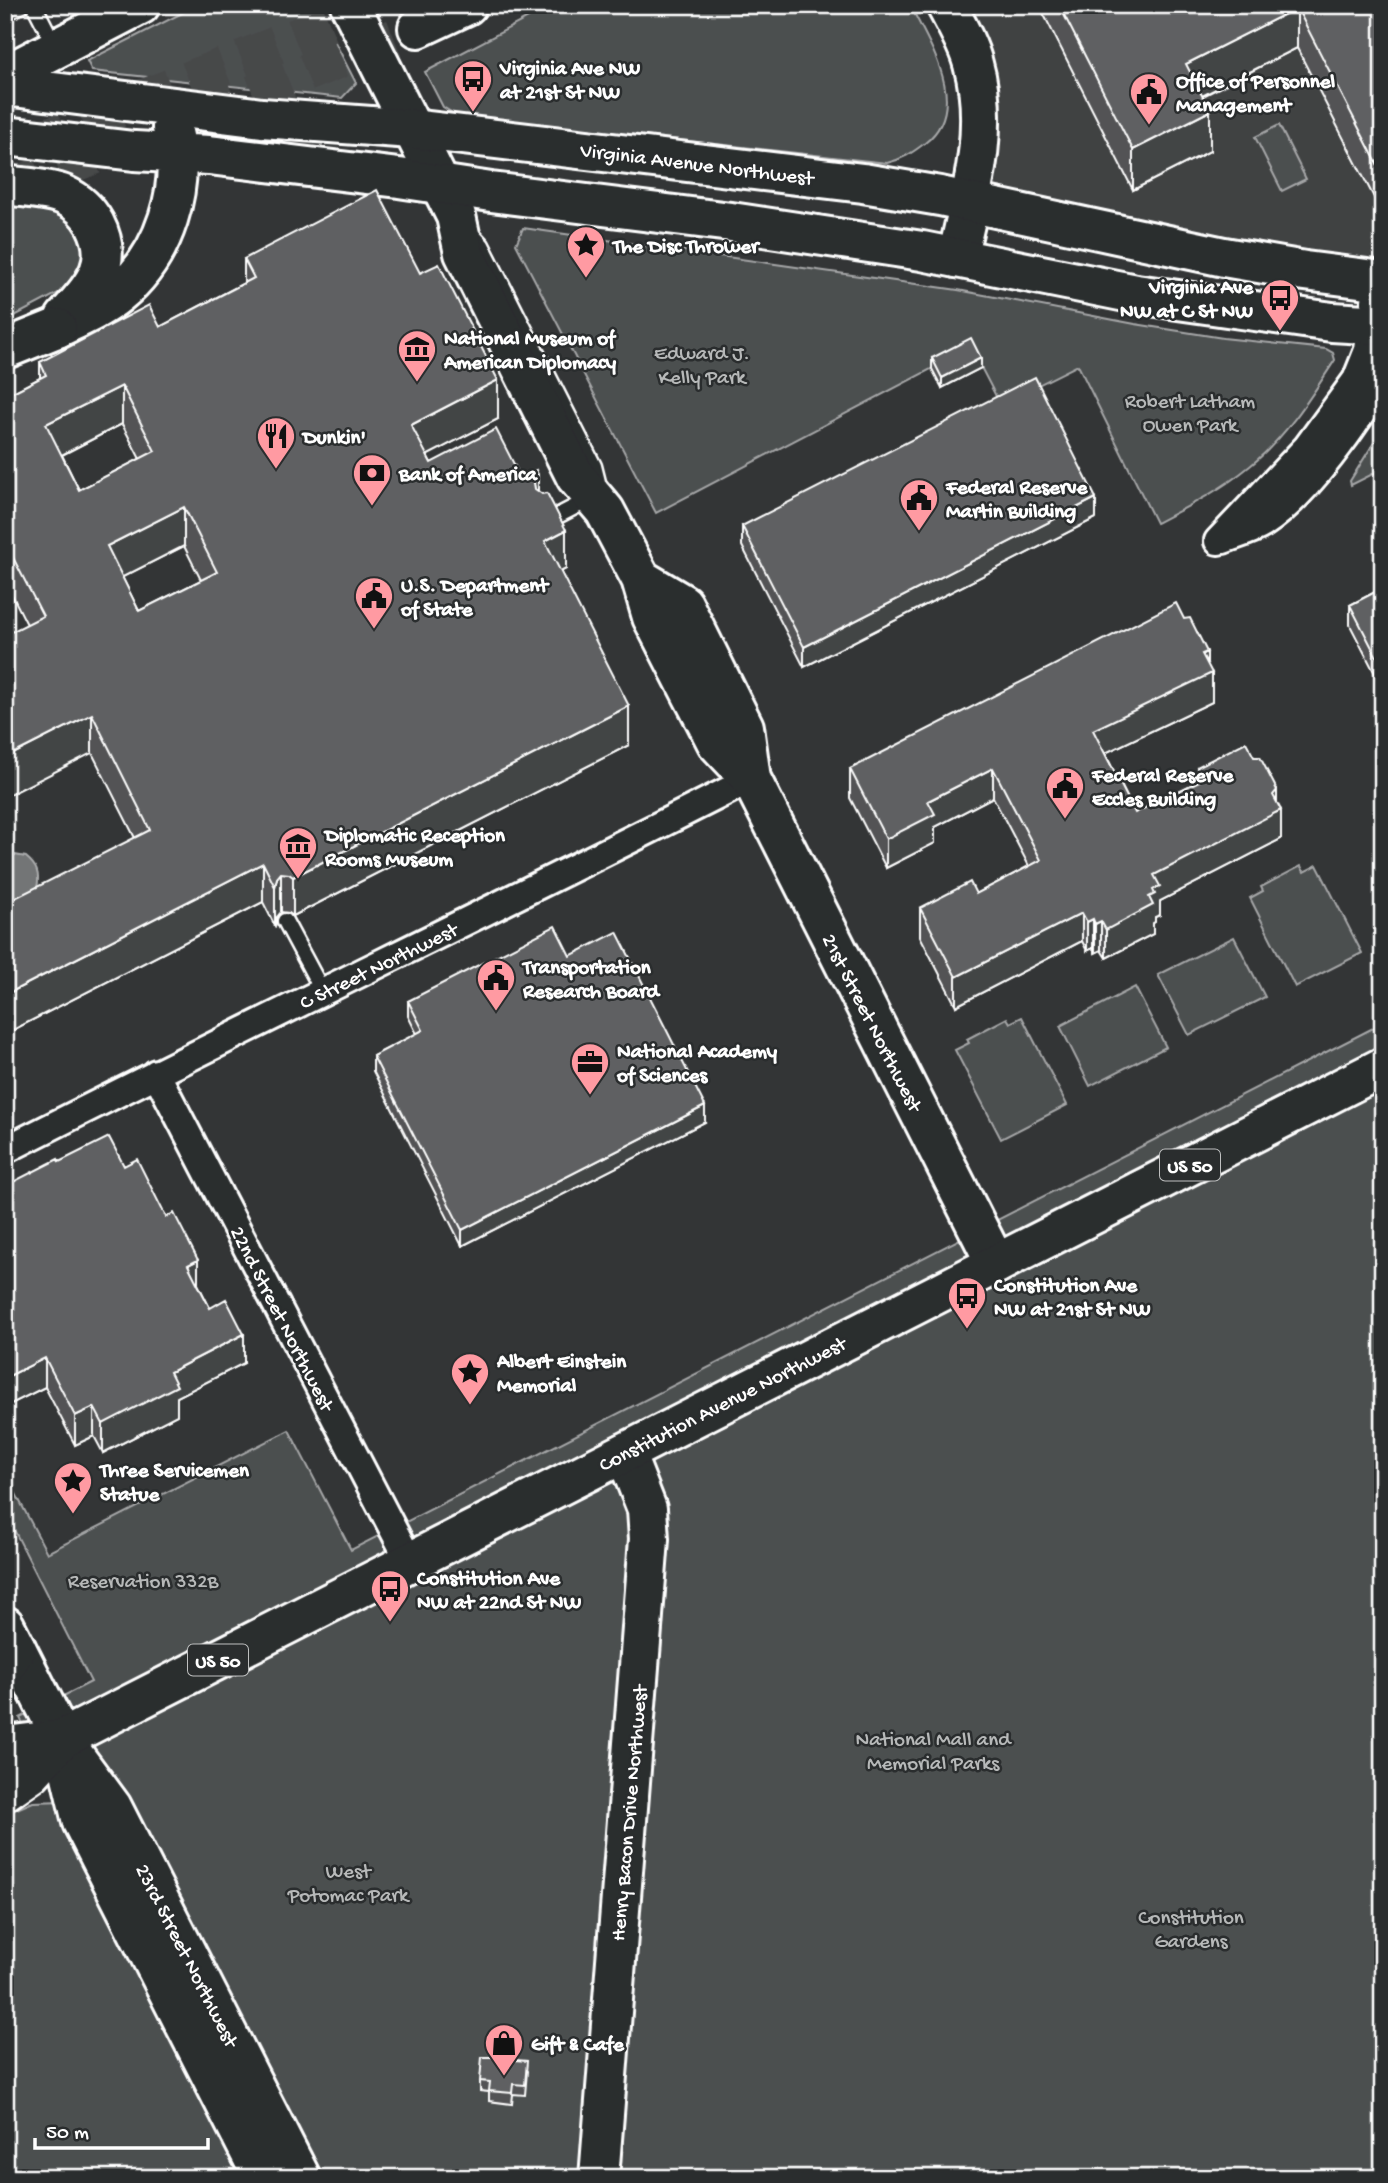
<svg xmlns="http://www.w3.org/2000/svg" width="1388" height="2183" font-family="'Gochi Hand',sans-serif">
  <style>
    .built { fill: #404243 }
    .green { fill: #4c4f50; stroke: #a6a7a8; stroke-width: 2 }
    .water { fill: #737576; stroke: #abacad; stroke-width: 2 }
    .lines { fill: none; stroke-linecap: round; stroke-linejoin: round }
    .highway-tunnel { stroke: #47494a; stroke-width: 38; stroke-dasharray: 38 19; stroke-linecap: butt }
    .lane-casing { stroke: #fff; stroke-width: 19 }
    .street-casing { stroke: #fff; stroke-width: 32 }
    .secondary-casing { stroke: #fff; stroke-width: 44 }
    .primary-casing { stroke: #fff; stroke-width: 44 }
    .highway-casing { stroke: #fff; stroke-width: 44 }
    .lane { stroke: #2a2d2e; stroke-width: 14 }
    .street { stroke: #2a2d2e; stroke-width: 26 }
    .secondary { stroke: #2a2d2e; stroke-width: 38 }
    .primary { stroke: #2a2d2e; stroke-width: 38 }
    .highway { stroke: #2a2d2e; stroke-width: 38 }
    .wall { fill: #525354; stroke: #fff; stroke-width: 2; fill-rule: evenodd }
    .shaded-wall { fill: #424445; stroke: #fff; stroke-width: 2 }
    .building { fill: #5f6162; stroke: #fff; stroke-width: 2; fill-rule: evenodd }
    .labels { text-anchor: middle; stroke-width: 5; stroke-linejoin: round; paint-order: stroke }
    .shield { fill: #2a2d2e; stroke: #bfc0c0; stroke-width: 2 }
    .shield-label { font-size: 19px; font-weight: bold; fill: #fff }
    .poi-label { font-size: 21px; font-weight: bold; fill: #fff; stroke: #2a2d2e; text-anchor: start }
    .street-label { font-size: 21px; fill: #fff; stroke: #2a2d2e }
    .park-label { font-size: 21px; fill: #b7b9b9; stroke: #2a2d2e }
  </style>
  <rect width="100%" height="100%" fill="#333536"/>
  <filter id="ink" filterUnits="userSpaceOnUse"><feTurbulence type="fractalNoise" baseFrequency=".0143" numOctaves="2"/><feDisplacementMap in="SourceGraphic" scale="14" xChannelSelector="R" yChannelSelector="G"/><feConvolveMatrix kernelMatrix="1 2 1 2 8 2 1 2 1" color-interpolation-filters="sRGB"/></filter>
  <g filter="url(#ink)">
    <path class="built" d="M946 5H1383V281L969 202 979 138Z"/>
    <path class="green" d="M198 5H316L356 83 342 98 92 71 87 61Z
      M553 5H910C930 45 971 107 925 143 912 153 903 159 887 163L456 115 443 107 425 72Z
      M1279 125 1306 179 1282 191 1255 137Z
      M5 200 55 210 78 224 90 245 81 275 68 288 5 321Z
      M523 228 958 290 1135 324 1223 338 1326 349 1333 353 1335 360C1311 397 1285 438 1250 466 1221 490 1189 506 1156 523L1078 365 1000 404 971 348 656 513 516 244Z
      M1383 428V469L1351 485 1350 481Z
      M1317 865 1362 953 1295 987 1250 898 1263 891 1261 887 1301 866 1304 872Z
      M1234 937 1265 997 1189 1035 1158 975Z
      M1135 987 1166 1047 1090 1086 1060 1026Z
      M1022 1017 1067 1105 1001 1139 955 1050 969 1043 967 1039 1007 1018 1010 1023Z
      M1383 1023V2178H5V1814L33 1802 63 1801 20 1718 91 1682 5 1512V1473L47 1553 289 1430 351 1550Z"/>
    <path class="water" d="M9 854 26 857C37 866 40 874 37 888L5 903V855Z"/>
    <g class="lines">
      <path class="highway-tunnel" d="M200 115 418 28
        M30 144 376 5
        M5 190 121 145"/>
      <g class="lane-casing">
        <path id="lane" d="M34 5 55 46
          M471 233 482 245 594 466 599 486
          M544 523 592 498
          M285 921 323 992"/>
      </g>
      <g class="street-casing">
        <path id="street" d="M1223 540C1236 535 1252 531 1263 524 1305 497 1360 421 1383 377
          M1218 541 1307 447 1356 380 1368 350 1378 280
          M156 1073 410 1562
          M5 1150C253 1024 503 905 751 779"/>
      </g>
      <g class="secondary-casing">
        <path id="secondary" d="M350 5 456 216 464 253 576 477 605 511 641 579 652 617 717 743 751 779 996 1264
          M946 5C956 24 968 44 973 64 991 127 971 196 957 258
          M641 579 683 604 744 727 751 779
          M599 2178 649 1539 647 1509 625 1453"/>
      </g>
      <g class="primary-casing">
        <path id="primary" d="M5 75 140 5
          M5 86 262 118 412 129 863 183 940 196 1224 257 1305 271 1383 281
          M5 136 134 151 209 155 399 178 491 192 731 222 922 251 1136 294 1332 322 1383 325
          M5 185C24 188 46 188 64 195 77 201 88 211 95 224 116 265 91 288 65 318
          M57 328C78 318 100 309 118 294 165 256 187 186 172 128
          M5 1626 62 1739 112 1807 301 2178
          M66 1755 82 1822 263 2178"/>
      </g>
      <g class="highway-casing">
        <path id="highway" d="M418 28 467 5
          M5 349 57 328
          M5 1668 16 1648
          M5 1746 62 1739 1383 1067
          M5 1791 31 1773 62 1739"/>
      </g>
      <use href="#lane" class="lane"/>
      <use href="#street" class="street"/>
      <use href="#secondary" class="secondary"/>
      <use href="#primary" class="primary"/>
      <use href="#highway" class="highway"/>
    </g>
    <path class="wall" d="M1039 5H1383V215L1297 48 1203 96 1210 151 1133 190Z
      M244 259 420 273 498 419 427 455 431 463 521 478 538 491 566 569 560 572 629 745 293 916 289 913 281 912 277 917 275 926 263 902 5 1034 135 838 5 581V396L40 378V362L160 327 244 283ZM122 424 140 459 79 490 62 455ZM184 546 201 580 139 611 122 577Z
      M932 358 981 368 942 388 932 369Z
      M1096 518 804 667 742 546V526Z
      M1383 588V689L1350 625V605Z
      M1207 663 1212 702 1105 753 1135 813 1197 782V767L1277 803 1281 839 1160 901V915L1155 917V922L1153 923V934L1106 958 1101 950 1095 953 1093 948 1087 951 1082 941 956 1006 920 936V908L976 894 1029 866 993 797 935 827V843L886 868 850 798V769Z
      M570 956 705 1122 462 1246 373 1071V1056L417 1034 408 1016V1001Z
      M59 1162 124 1166 198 1284 210 1308 244 1363 177 1397V1415L103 1453 94 1436 75 1445 45 1387 5 1407Z
      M517 2060 527 2071 525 2095 513 2094 512 2104 489 2101V2092L480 2091V2081Z"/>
    <path class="shaded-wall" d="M5 5H27V12L5 23Z
      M1297 8V48L1186 104V64Z
      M1210 111V151L1133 190V150Z
      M981 358V368L942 388V378Z
      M498 380V419L411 464V425Z
      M122 386V424L46 463V424Z
      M538 476V515L534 483Z
      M1096 498V518L804 667V647Z
      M184 507V546L107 585V546Z
      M566 530V569L545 580V541Z
      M1207 652V675L1212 673V702L1093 759V730Z
      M629 706V745L293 916V877Z
      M92 714V753L5 797V758Z
      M993 768V797L935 827V843L886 868V839L928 801Z
      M1277 790V812L1281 810V839L1160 901V915L1155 917V922L1153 923V934L1106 958V930L1154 875 1273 795Z
      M263 863V902L5 1034V995Z
      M281 873V912L277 917 275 926V887L277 878Z
      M1082 913V941L956 1006V977Z
      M1093 919V948L1087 951V922Z
      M1101 921V950L1095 953V924Z
      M705 1106V1122L462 1246V1230Z
      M198 1260V1288L188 1265Z
      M244 1334V1363L177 1397V1415L103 1453V1424L170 1372Z
      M45 1358V1387L5 1407V1378Z
      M94 1407V1436L75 1445V1416Z"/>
    <path class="building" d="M1059 5H1383V175L1297 8 1186 64 1210 111 1133 150Z
      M377 190 420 273 439 264 498 380 411 425 431 463 496 429 521 478 536 470 538 476 534 483 535 489 542 494 547 493 566 530 545 541 629 706 293 877 289 874 281 873 277 878 275 887 263 863 5 995V903L150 830 92 714 5 758V635L43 616 5 542V396L46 375 40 362 149 305 160 327 254 278 244 259ZM122 386 155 451 79 490 46 424ZM184 507 217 572 139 611 107 546Z
      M971 338 981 358 942 378 932 358Z
      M1035 377 1096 498 804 647 742 526Z
      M1383 588V669L1350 605Z
      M1176 603 1184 619 1190 618 1207 652 1202 654 1212 673 1093 730 1135 813 1203 779 1197 767 1246 742 1254 757H1260L1277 790 1273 795 1281 810 1154 875 1160 886 1153 890 1155 894 1149 897 1153 905 1106 930 1101 921 1095 924 1093 919 1087 922 1082 913 956 977 920 908 970 882 976 894 1041 860 993 768 928 801 935 814 886 839 850 769Z
      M555 926 570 956 617 932 705 1106 462 1230 373 1056 423 1030 408 1001Z
      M109 1137 124 1166 137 1159 166 1217 174 1213 198 1260 188 1265 210 1308 226 1299 244 1334 170 1372 177 1386 103 1424 94 1407 75 1416 45 1358 5 1378V1186L58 1159 59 1162Z
      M493 2047 517 2049 516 2060 527 2061 525 2085 513 2084 512 2093 489 2091 490 2082 480 2081 482 2057H492Z"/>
  </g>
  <defs>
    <g id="bus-pin" transform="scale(2.0125)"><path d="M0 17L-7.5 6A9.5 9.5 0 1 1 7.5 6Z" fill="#ff9aa2" stroke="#2a2d2e"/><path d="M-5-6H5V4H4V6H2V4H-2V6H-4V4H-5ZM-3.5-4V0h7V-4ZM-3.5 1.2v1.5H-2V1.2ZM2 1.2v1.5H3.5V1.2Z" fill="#111"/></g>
    <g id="civic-pin" transform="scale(2.0125)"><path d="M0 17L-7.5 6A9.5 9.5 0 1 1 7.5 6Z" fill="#ff9aa2" stroke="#2a2d2e"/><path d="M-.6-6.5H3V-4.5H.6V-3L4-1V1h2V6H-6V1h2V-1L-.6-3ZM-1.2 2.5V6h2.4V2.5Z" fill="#111"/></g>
    <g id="sight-pin" transform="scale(2.0125)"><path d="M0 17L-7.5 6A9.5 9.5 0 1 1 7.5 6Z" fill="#ff9aa2" stroke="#2a2d2e"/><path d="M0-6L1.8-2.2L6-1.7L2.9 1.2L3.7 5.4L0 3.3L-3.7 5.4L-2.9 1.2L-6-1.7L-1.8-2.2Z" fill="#111"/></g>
    <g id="museum-pin" transform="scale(2.0125)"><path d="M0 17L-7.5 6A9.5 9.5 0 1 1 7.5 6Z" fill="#ff9aa2" stroke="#2a2d2e"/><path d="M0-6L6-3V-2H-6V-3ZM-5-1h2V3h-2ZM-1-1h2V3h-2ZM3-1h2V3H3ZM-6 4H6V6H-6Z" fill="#111"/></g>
    <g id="restaurant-pin" transform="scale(2.0125)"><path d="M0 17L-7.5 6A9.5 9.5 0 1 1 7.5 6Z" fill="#ff9aa2" stroke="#2a2d2e"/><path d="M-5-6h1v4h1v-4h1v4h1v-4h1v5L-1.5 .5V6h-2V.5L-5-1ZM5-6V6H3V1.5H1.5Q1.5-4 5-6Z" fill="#111"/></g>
    <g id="bank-pin" transform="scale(2.0125)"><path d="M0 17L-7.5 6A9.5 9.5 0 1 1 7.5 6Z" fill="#ff9aa2" stroke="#2a2d2e"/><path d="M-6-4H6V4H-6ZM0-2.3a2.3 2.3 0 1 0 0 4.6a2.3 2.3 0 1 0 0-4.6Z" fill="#111"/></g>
    <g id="office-pin" transform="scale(2.0125)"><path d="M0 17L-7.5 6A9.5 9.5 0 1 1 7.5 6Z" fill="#ff9aa2" stroke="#2a2d2e"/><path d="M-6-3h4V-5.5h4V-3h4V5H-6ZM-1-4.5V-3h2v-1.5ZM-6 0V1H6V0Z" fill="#111"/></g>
    <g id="shop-pin" transform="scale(2.0125)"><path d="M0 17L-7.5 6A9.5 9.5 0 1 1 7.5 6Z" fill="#ff9aa2" stroke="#2a2d2e"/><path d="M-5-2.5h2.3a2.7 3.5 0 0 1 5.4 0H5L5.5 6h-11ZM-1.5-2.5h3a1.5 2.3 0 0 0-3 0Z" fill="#111"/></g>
  </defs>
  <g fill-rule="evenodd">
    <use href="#bus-pin" x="473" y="79"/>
    <use href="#civic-pin" x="1149" y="92"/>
    <use href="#sight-pin" x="586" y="245"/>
    <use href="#bus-pin" x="1280" y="298"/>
    <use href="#museum-pin" x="417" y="349"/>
    <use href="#restaurant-pin" x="276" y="436"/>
    <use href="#bank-pin" x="372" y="473"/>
    <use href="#civic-pin" x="919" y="498"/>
    <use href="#civic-pin" x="374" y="596"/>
    <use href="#civic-pin" x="1065" y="786"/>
    <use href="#museum-pin" x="298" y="846"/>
    <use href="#civic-pin" x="496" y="978"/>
    <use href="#office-pin" x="590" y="1062"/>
    <use href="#bus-pin" x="967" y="1296"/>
    <use href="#sight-pin" x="470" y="1372"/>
    <use href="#sight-pin" x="73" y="1481"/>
    <use href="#bus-pin" x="390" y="1589"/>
    <use href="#shop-pin" x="504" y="2043"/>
  </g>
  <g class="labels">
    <g class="shield">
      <rect x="1160" y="1149.5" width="60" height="31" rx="5"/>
      <rect x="188" y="1644.5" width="60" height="31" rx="5"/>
    </g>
    <g class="shield-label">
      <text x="1190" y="1172">US 50</text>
      <text x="218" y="1667">US 50</text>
    </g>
    <g class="poi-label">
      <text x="500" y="74">Virginia Ave NW<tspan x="500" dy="24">at 21st St NW</tspan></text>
      <text x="1176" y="87">Office of Personnel<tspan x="1176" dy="24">Management</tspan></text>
      <text x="613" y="252">The Disc Thrower</text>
      <text x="1253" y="293" text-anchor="end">Virginia Ave<tspan x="1253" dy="24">NW at C St NW</tspan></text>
      <text x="444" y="344">National Museum of<tspan x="444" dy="24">American Diplomacy</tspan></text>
      <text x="303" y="443">Dunkin'</text>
      <text x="399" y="480">Bank of America</text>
      <text x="946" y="493">Federal Reserve<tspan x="946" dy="24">Martin Building</tspan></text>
      <text x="401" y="591">U.S. Department<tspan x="401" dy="24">of State</tspan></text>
      <text x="1092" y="781">Federal Reserve<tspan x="1092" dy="24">Eccles Building</tspan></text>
      <text x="325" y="841">Diplomatic Reception<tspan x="325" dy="24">Rooms Museum</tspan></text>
      <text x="523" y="973">Transportation<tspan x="523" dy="24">Research Board</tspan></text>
      <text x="617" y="1057">National Academy<tspan x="617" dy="24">of Sciences</tspan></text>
      <text x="994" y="1291">Constitution Ave<tspan x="994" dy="24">NW at 21st St NW</tspan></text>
      <text x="497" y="1367">Albert Einstein<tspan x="497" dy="24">Memorial</tspan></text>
      <text x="100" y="1476">Three Servicemen<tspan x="100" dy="24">Statue</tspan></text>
      <text x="417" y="1584">Constitution Ave<tspan x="417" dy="24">NW at 22nd St NW</tspan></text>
      <text x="531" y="2050">Gift &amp; Cafe</text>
    </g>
    <g class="street-label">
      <text transform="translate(697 163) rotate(7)" y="7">Virginia Avenue Northwest</text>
      <text transform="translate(378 965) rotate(-26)" y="7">C Street Northwest</text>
      <text transform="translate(873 1022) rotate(63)" y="7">21st Street Northwest</text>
      <text transform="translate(283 1318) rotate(63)" y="7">22nd Street Northwest</text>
      <text transform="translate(722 1403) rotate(-27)" y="7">Constitution Avenue Northwest</text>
      <text transform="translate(628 1813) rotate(-85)" y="7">Henry Bacon Drive Northwest</text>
      <text transform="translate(188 1955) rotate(63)" y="7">23rd Street Northwest</text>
    </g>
    <g class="park-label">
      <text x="702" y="359">Edward J.<tspan x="702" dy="24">Kelly Park</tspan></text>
      <text x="1190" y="407">Robert Latham<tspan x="1190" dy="24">Owen Park</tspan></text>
      <text x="143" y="1587">Reservation 332B</text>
      <text x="933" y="1745">National Mall and<tspan x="933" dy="24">Memorial Parks</tspan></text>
      <text x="348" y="1877">West<tspan x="348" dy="24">Potomac Park</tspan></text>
      <text x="1191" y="1923">Constitution<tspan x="1191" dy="24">Gardens</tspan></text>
    </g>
  </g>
  <rect width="1388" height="2183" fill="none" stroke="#2a2d2e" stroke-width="28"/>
  <rect x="14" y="14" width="1360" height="2155" fill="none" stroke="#fff" stroke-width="2.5" filter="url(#ink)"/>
  <path d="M35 2138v10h173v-10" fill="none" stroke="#ffffff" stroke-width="3.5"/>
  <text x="46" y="2138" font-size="21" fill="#ffffff" stroke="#2a2d2e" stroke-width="5" paint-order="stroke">50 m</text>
</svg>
